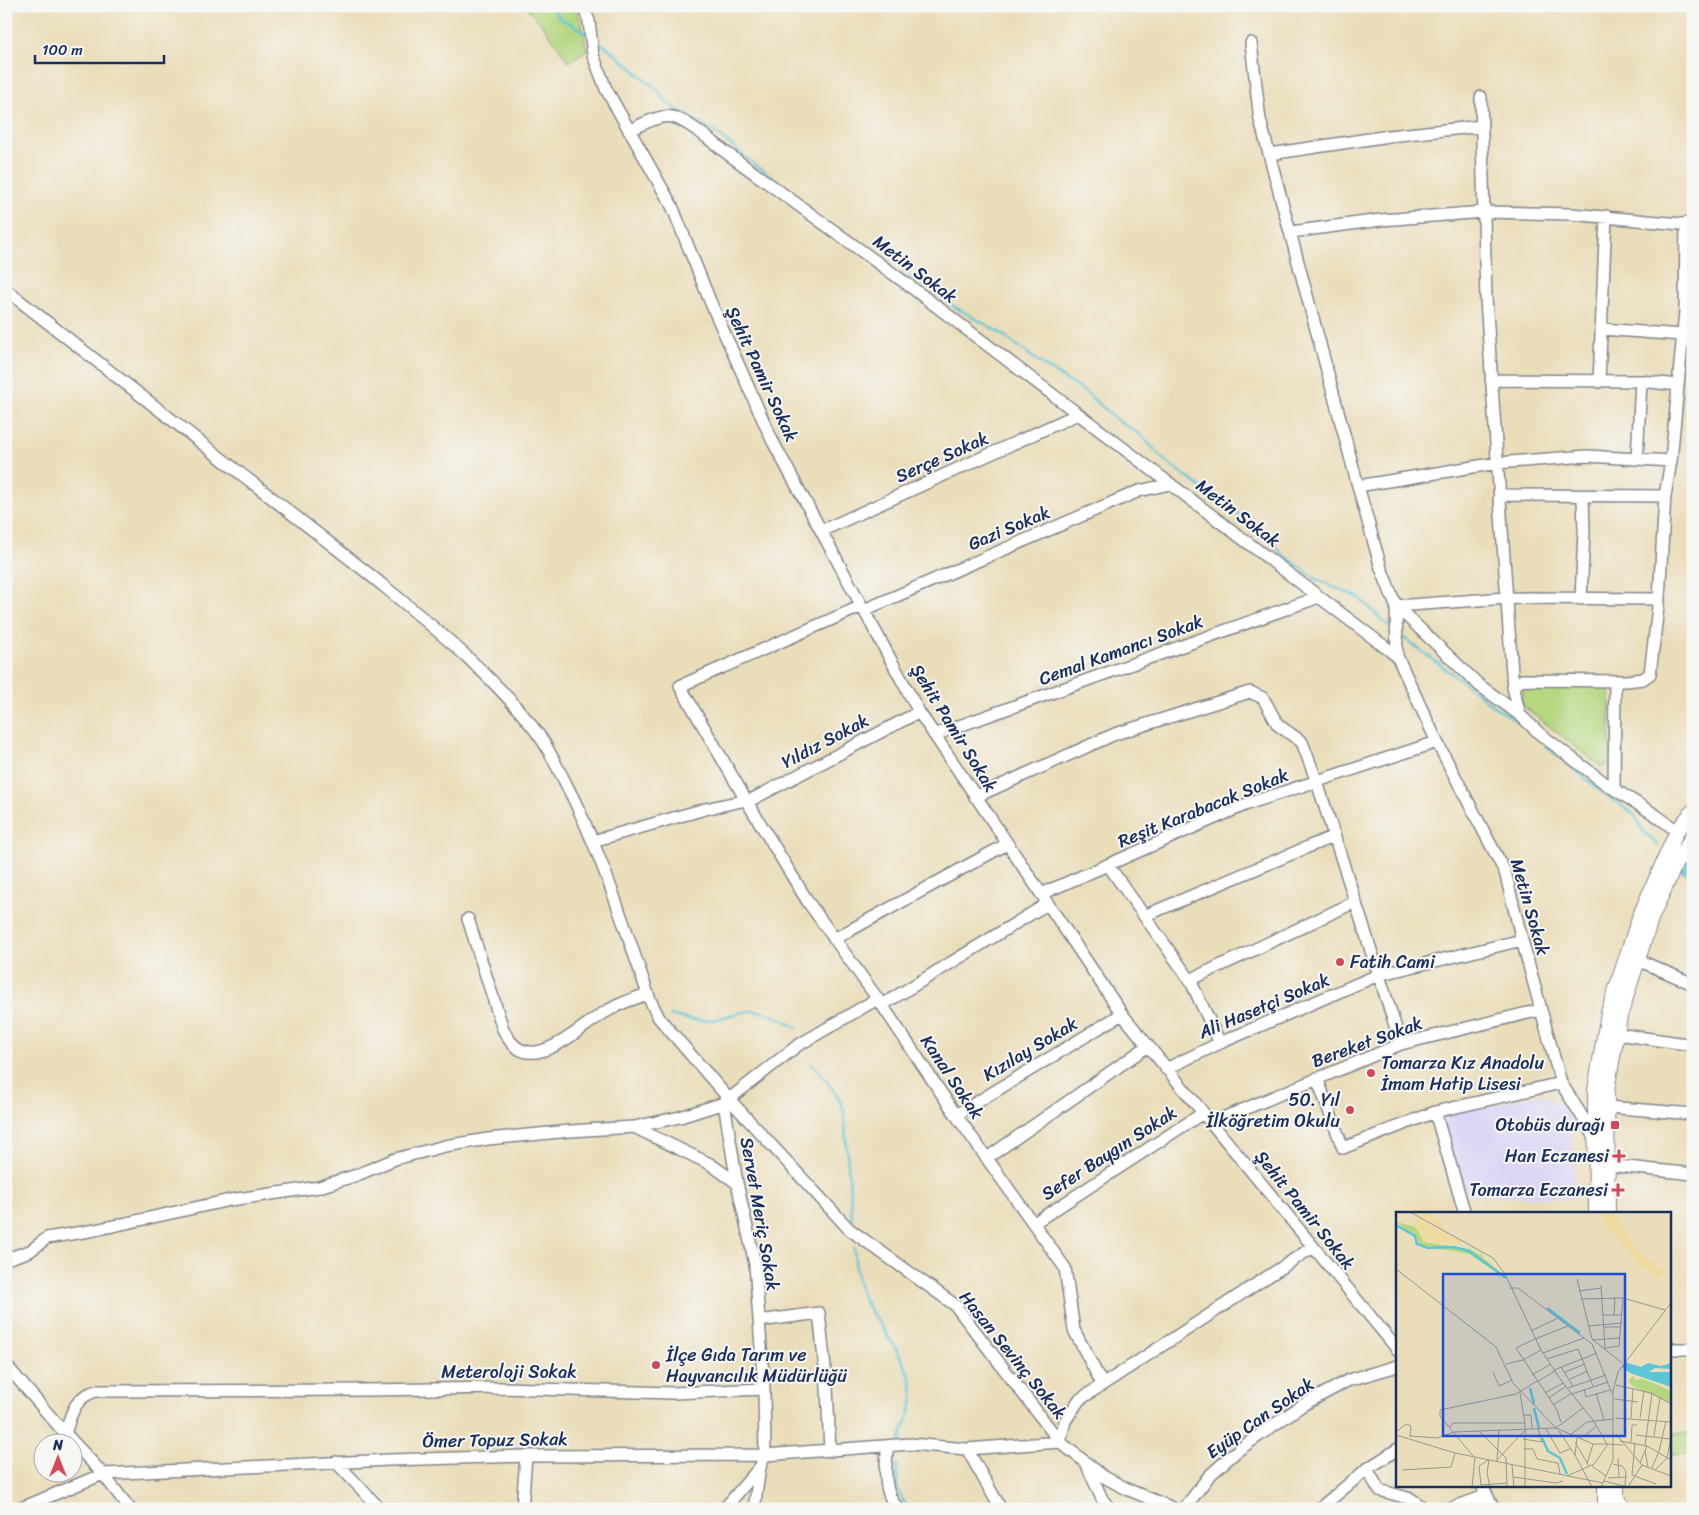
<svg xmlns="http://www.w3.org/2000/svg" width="1699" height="1515" font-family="Sriracha,sans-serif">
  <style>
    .built { fill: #dcd5f6 }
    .green { fill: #b4d77f; stroke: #68836e }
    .water { fill: #5cc5d8; stroke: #3c7a9b }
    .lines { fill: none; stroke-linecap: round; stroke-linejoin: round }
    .stream { stroke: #5cc5d8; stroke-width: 2.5 }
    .minor-casing { stroke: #82868c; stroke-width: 14 }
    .major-casing { stroke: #82868c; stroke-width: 16 }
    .minor { stroke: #fff; stroke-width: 11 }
    .major { stroke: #fff; stroke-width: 14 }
    .poi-dot { fill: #d1495b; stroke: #f6f6f2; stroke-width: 2 }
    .labels { text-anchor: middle; stroke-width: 4; stroke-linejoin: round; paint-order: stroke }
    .street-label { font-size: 18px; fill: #1b2f5e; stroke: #f6f6f2 }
    .poi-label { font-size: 18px; fill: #1b2f5e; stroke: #f6f6f2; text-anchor: end }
    .inset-river { fill: none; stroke: #5cc5d8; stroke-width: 2.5 }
    .inset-road { fill: none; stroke: #979795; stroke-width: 1 }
    .view { fill: #1d4ed8; fill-opacity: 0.15; stroke: #1d4ed8; stroke-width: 2.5 }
    .inset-edge { fill: none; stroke: #1b2f5e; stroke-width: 2.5 }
  </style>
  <rect width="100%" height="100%" fill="#f6f6f2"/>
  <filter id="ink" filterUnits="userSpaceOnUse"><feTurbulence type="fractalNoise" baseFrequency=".02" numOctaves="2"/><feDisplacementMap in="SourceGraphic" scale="10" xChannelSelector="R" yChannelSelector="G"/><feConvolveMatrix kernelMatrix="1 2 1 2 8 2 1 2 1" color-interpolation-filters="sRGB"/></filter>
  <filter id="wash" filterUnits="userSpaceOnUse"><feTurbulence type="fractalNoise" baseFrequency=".0096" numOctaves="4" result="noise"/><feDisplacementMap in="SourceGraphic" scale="20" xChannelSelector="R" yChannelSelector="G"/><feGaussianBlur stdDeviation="1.12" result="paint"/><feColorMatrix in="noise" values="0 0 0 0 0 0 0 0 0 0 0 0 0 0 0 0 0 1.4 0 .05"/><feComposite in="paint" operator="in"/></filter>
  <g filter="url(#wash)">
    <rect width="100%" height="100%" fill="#eaddb9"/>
    <path class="built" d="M1542 1094 1570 1112 1576 1199 1465 1195 1442 1115Z"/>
    <path class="green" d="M525 6H574L581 21 587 50 569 62 544 27Z
      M1601 685 1608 686 1610 690V763L1602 767 1523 706C1520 698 1520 692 1527 686Z
      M1670 1433H1689L1690 1454 1670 1455Z"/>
    <path class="water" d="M1693 842V878L1678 868Z"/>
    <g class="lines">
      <path class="stream" d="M551 6 561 19 572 24 587 34
        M595 39 608 48 659 91 667 103 719 135 754 164 778 181 788 192
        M900 272 931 289 955 307 999 332 1043 365 1089 395 1117 420 1142 436 1166 462 1266 534 1282 554 1318 580 1359 598 1390 627
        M1404 638 1474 690 1492 705 1519 722
        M1546 746 1607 796 1634 814 1644 832 1658 845
        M671 1015C686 1020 701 1022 717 1019 730 1016 741 1010 754 1011 771 1012 783 1020 797 1028
        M812 1064C825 1078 838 1093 844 1111L852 1219
        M854 1247C855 1267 857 1290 868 1307 883 1330 912 1366 913 1394 914 1410 903 1427 900 1442
        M897 1464V1489L908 1509"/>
    </g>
  </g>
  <g filter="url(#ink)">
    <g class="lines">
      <g class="minor-casing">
        <path id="minor" d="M583 6 589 21 593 55 606 89 672 206 710 301 772 440 919 712 1122 1014 1398 1350
          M1251 43 1260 120 1358 486 1381 568 1396 606 1479 685 1520 715 1540 734 1606 784 1657 816 1677 831
          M1481 97 1486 299 1513 687 1520 715
          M629 131C640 125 660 114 673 117 690 122 714 143 728 154L907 284 1397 656 1437 742 1505 872 1522 940 1561 1083 1595 1137
          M1270 154 1389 136 1482 126
          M1291 232 1381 220 1484 212 1571 214 1692 225
          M6 290 369 574C430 624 494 674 541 738 549 750 556 765 563 778 600 848 624 925 650 1000L659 1018 729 1099 849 1229 955 1305 1060 1442 1104 1477 1129 1490 1175 1509
          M1601 329 1682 335
          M1491 380 1641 381 1678 385
          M1599 382 1606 216
          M1637 459 1641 381
          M1358 486 1497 463 1587 456 1671 461
          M1499 499 1506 495 1665 496
          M821 531 1078 414
          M1581 599 1584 531 1583 496
          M862 606 680 686 746 800 808 902 882 1005 956 1115 1065 1268 1074 1330 1102 1384
          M864 610 1139 491 1170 484
          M1397 656 1396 606 1506 598 1659 599
          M1513 687 1522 680 1626 681 1643 679 1650 674 1659 599 1665 496 1671 461 1685 311 1686 223
          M934 735 1319 597
          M1614 789 1615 681
          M975 797 1115 734 1250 692 1263 698 1278 725 1302 742 1317 782 1401 1044
          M747 802 919 712
          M593 841 705 809 746 800
          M1108 865 1190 980 1220 1043
          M1041 894 1247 804 1437 742
          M1144 916 1334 836
          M468 919 503 1029C528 1084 578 1026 609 1010 621 1003 635 998 648 994
          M834 939 1007 844
          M1638 960 1693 984
          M1190 980 1355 902
          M882 1005 1047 904
          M1617 1034 1693 1045
          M1166 1069 1220 1043 1378 975 1522 940
          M1317 1078 1343 1148 1435 1112 1561 1083
          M724 1103 737 1183 755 1264 764 1389 765 1455 760 1467 754 1509
          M1607 1107 1693 1114
          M1435 1112 1465 1214
          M956 1115 1122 1014
          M1211 1123 1401 1044 1540 1010
          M634 1127 710 1164 737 1183
          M987 1158 1148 1046
          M1608 1165 1693 1174
          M1034 1223 1203 1113
          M6 1259 30 1251 47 1238 95 1230 230 1200 319 1187 357 1175 395 1159 445 1146 488 1139 570 1131 634 1127 680 1117 724 1103 797 1046 877 999
          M759 1321 819 1313 827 1387 830 1451
          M1670 1349H1693
          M6 1365 62 1430 103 1474 130 1509
          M65 1434C71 1415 74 1397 96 1391L366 1390 501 1388 673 1393 764 1389
          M1060 1442 1065 1421 1079 1400 1313 1247
          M888 1446C885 1466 882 1494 899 1509
          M967 1449 1001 1509
          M336 1462 380 1509
          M1086 1463 1102 1499 1110 1509
          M1367 1469 1379 1490 1411 1499 1425 1509
          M1482 1486 1494 1509
          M1617 1496 1626 1509
          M19 1509 103 1474 389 1460 526 1456 765 1455 910 1444 967 1449 1060 1442
          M522 1509 526 1456
          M724 1509 760 1467
          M1184 1509 1209 1476 1237 1451 1301 1406 1349 1380 1398 1366
          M1319 1509 1367 1469 1398 1449
          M1450 1509 1487 1495"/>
      </g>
      <g class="major-casing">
        <path id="major" d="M1596 1214 1595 1090 1608 1013 1640 915 1677 831 1693 811
          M1608 1214 1607 1091 1620 1016 1651 919 1676 863 1693 836
          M1605 1486V1509
          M1617 1486V1509"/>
      </g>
      <use href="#minor" class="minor"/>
      <use href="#major" class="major"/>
    </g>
  </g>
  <g class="poi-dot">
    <circle cx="1340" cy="962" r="5"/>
    <circle cx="1371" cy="1073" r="5"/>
    <circle cx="1350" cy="1110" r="5"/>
    <rect x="1610" y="1120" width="10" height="10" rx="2.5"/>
    <path d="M1616.5 1148.5h5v5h5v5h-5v5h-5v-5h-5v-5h5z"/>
    <path d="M1615.5 1182.5h5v5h5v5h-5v5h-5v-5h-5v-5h5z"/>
    <circle cx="656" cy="1365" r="5"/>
  </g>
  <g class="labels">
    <g class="street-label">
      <text transform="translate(915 269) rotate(37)" y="6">Metin Sokak</text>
      <text transform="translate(762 374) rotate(65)" y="6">Şehit Pamir Sokak</text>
      <text transform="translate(942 457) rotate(-24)" y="6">Serçe Sokak</text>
      <text transform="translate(1238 513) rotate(37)" y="6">Metin Sokak</text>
      <text transform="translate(1009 528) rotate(-23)" y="6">Gazi Sokak</text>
      <text transform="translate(1121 650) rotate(-20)" y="6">Cemal Kamancı Sokak</text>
      <text transform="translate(954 728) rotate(58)" y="6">Şehit Pamir Sokak</text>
      <text transform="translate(825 741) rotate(-28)" y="6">Yıldız Sokak</text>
      <text transform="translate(1203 808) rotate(-22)" y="6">Reşit Karabacak Sokak</text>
      <text transform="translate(1530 907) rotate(74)" y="6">Metin Sokak</text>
      <text transform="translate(1264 1006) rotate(-23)" y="6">Ali Hasetçi Sokak</text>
      <text transform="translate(1367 1042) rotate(-20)" y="6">Bereket Sokak</text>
      <text transform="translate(1030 1049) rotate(-31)" y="6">Kızılay Sokak</text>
      <text transform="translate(952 1077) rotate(56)" y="6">Kanal Sokak</text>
      <text transform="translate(1109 1153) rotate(-33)" y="6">Sefer Baygın Sokak</text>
      <text transform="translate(1305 1210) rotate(51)" y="6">Şehit Pamir Sokak</text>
      <text transform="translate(760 1214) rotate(80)" y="6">Servet Meriç Sokak</text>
      <text transform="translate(1013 1355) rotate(51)" y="6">Hasan Sevinç Sokak</text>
      <text x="509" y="1378">Meteroloji Sokak</text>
      <text transform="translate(1260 1418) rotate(-35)" y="6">Eyüp Can Sokak</text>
      <text transform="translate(495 1440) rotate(-1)" y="6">Ömer Topuz Sokak</text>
    </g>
    <g class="poi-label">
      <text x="1350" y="968" text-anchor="start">Fatih Cami</text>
      <text x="1381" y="1069" text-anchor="start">Tomarza Kız Anadolu<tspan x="1381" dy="21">İmam Hatip Lisesi</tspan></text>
      <text x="1340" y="1106">50. Yıl<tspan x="1340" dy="21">İlköğretim Okulu</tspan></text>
      <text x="1605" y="1131">Otobüs durağı</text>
      <text x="1609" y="1162">Han Eczanesi</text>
      <text x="1608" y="1196">Tomarza Eczanesi</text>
      <text x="666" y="1361" text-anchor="start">İlçe Gıda Tarım ve<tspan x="666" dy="21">Hayvancılık Müdürlüğü</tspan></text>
    </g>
  </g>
  <g transform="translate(1396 1212)">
    <rect width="275" height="275" fill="#eaddb9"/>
    <path d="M0 10 20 15 28 30 73 37 84 43 87 40 86 45 108 63 110 67 73 42 23 33 21 26ZM237 164 239 168 247 167 271 177 275 180V191L238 175 232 169Z" fill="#b4d77f"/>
    <path d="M23 0H30L45 10 50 19 22 4ZM204 0H218L239 36 268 59 263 67 246 54 213 17 211 24V14ZM22 7 65 29V31L28 30 18 13Z" fill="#eeda9e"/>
    <path d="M229 150 245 155 252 151 265 154 275 151V157L259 156 253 160H275V175L234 161 226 155Z" fill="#5cc5d8"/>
    <path class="inset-river" d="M0 13 19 24 21 32 32 36 57 35 73 39 110 66M151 96 184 121M134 176 138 192M138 196 143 216M146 226 152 239 164 246 171 262"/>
    <path class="inset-road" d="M14 0 97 46 109 62 145 138 167 171 197 208 211 232 227 233M0 57 100 135 117 171 160 216 197 232H211M181 67 196 127 226 151M205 73 209 138M114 76H122L196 132 216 181M183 79 205 76M185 87 227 86 269 98M206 103H226M218 103 219 85M192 114 226 111M207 115H225M135 119 162 106M139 127 120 136 161 198 165 210M139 127 172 114M196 128 224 126M209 136 223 134 227 86M147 141 188 126M151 147 182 137 197 174M127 148 145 138M110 152 127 148M165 155 177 174M158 158 201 141M97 160 103 174 116 168M169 160 189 152M136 163 155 152M174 167 192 159M141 170 159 159M220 173 255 181 275 192M172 176 210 163M188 177 190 185 214 178M124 181 129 211V275M149 181 167 171M200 181 208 208M176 182 212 170M153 186 170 174M219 187 242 190M157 193 176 181M128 203H135L136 217M220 206 275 210M235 206 237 176M244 206 248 179M54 215 57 211H129M160 216 187 196M150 217 164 241 174 237M83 219 110 246 111 275M163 219 179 243M0 220 10 212 15 214 14 225M220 222 246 253 275 264M0 223 59 241 207 271M240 223 274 227M14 224 41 226 58 220 160 216M173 224 191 210 217 207M258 224 264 185M181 226 179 243 196 275M127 227 146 230 142 217M184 227 201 214M224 229 251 234 275 248M179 230 193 254M235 230 236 213H241M239 231 236 263 260 272M249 234 256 181M128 237H137L141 247 162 251 164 262M249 239 252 255M263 239 270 209M77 244 44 204V198L120 182 141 169M222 246 223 265M92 248 83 254 85 273 111 271M93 248 91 261 94 275M101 248 128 219M101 249 103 218M244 251 251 234M191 252 197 232M217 252 226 254 230 259 229 274M116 253 118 275M196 254 210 264M256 256 263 239M6 258 55 255 59 241M259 258 271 246 275 225M171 264 198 252 212 232M117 265 160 271 167 269M212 266 231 265M208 269 232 275M76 275 79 245M205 275 217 248V179L222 160 275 91M232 275 246 253"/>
    <path class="view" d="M47 62H229V224H47Z"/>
    <rect width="275" height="275" class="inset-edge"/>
  </g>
  <rect width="1699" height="1515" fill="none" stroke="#f6f6f2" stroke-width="25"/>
  <g transform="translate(58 1458)"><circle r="24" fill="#f6f6f2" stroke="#9ea6b7"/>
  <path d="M0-4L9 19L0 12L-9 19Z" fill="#d1495b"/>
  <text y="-8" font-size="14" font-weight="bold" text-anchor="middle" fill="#1b2f5e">N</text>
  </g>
  <path d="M35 55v8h129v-8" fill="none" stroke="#1b2f5e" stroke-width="2.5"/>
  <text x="42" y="55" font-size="15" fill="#1b2f5e" stroke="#f6f6f2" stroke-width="4" paint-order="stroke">100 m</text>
</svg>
